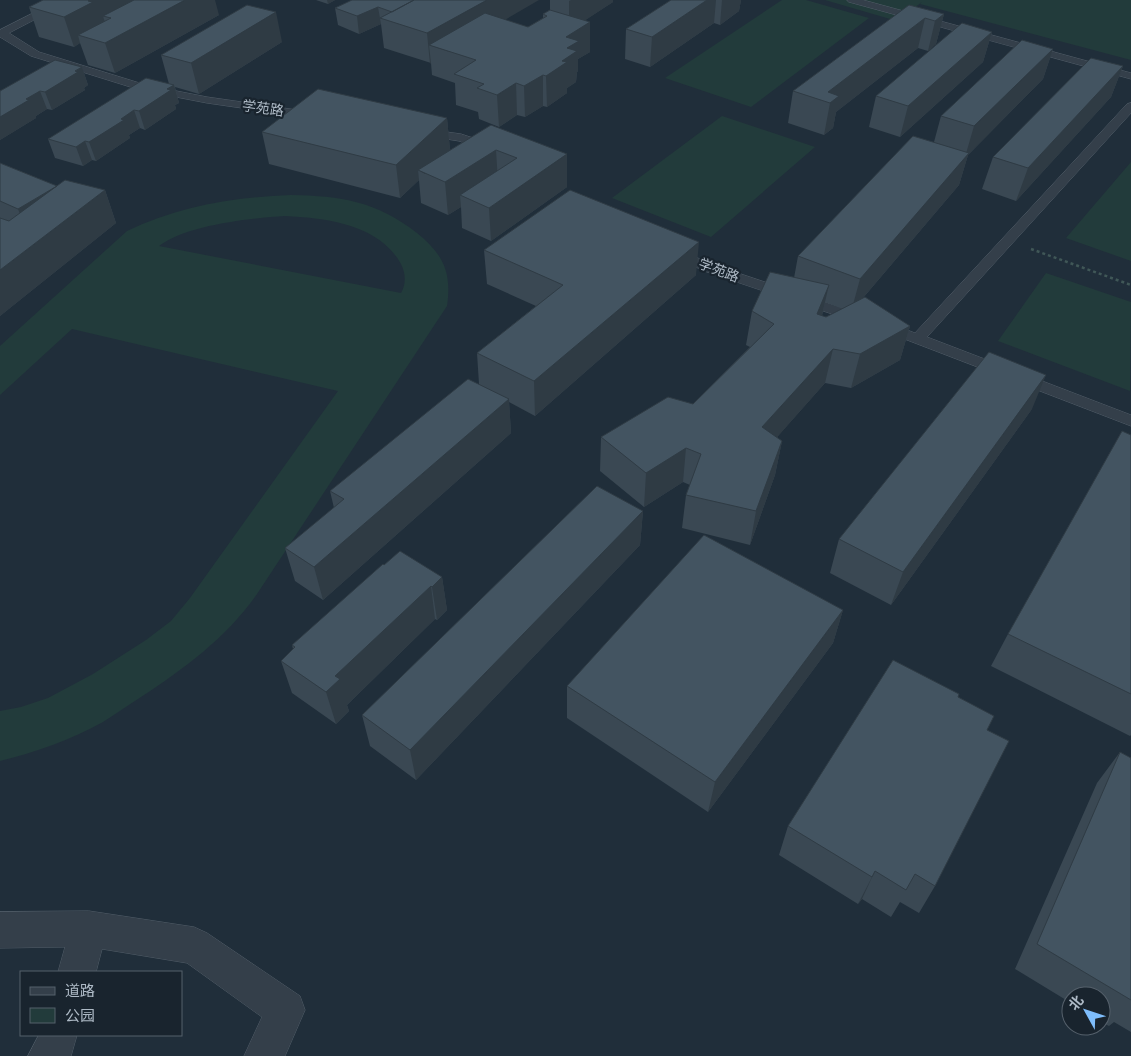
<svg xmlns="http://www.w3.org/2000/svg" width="1131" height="1056" font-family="Cabin,'Noto Sans SC',sans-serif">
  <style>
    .green { fill: #223b3b; fill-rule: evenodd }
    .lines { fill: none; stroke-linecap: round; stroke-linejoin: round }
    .service-casing { stroke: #515d68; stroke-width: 1 }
    .minor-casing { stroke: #515d68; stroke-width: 1 }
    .path { stroke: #405757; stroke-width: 2.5; stroke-dasharray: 3 3; stroke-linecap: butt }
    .service { fill: #343f4a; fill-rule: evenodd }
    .minor { fill: #343f4a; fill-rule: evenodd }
    .wall { fill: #3a4853; fill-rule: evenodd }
    .shaded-wall { fill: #2f3b44 }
    .building { fill: #435461; stroke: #2f3b44 }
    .labels { text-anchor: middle; stroke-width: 4.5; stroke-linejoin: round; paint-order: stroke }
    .far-street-label { font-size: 14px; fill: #aebac6; stroke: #19242e }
  </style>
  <rect width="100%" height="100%" fill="#202e3a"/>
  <path class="green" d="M782 0H806L869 18 751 107 665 78Z
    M825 0H1131V60L920 4 922 2 897 21Z
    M722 116 815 147 711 237 612 198Z
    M1131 162V261L1066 238Z
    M291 195C341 196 376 201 417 233 443 254 452 272 447 306L257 594C227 637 185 668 141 697 128 705 116 714 103 722 70 740 36 752 0 761V711L21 707 48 698 93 674 146 640 171 621 190 598 338 391 72 329 0 395V346L127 231C179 206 234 197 291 195ZM285 216C326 218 379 224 401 264 406 274 406 284 401 293L159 246C186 225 251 218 285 216Z
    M1046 273 1131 302 1130 391 998 341Z"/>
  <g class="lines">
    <g class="service-casing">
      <path id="service" d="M59 0H72L9 33 39 52 146 85 207 97 311 112 317 115 311 118 207 103 140 90 31 56 0 37V30Z
        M847 0H863L1131 73V79L849 2Z
        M1131 103V113L927 337 1131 415V426L881 330 879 327 881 324H891L915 333 1127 104Z
        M425 129 461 134 494 145 496 148 490 152 459 141 421 135 419 133Z
        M676 249 717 266 866 316 868 319 866 322H856L707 272 671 256 669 253 671 250Z"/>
    </g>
    <g class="minor-casing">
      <path id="minor" d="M89 911 194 927 207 933 300 996 305 1010 285 1056H244L262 1017 187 963 102 949 96 972H58L65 947 0 948V912Z
        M39 1035H77L71 1056H28Z"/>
    </g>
    <path class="path" d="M1031 249 1131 285"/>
    <use href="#service" class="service"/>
    <use href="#minor" class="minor"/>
  </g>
  <path class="wall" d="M316 0H335L328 4Z
    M352 0 505 20 528 27 543 18V14L550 10V0H613V2L585 20 590 52 578 59V71L577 72 576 82 567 88V93L547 107 543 106 525 117 517 115 499 127 479 119 478 112 456 105 455 83 432 75 431 63 384 48 381 24 359 34 338 25 335 8Z
    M671 0H741L739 11 720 25 714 23 650 67 625 59 626 29Z
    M909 5 944 14 936 44 928 51 918 48 836 112 833 128 824 135 788 123 793 91Z
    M29 7 219 15 115 73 88 65 80 43 74 47 39 37Z
    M992 32 983 62 900 137 869 127 876 96Z
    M282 42 199 94 175 87 179 103 175 105 176 109 145 130 140 128 129 135 130 138 96 161 92 160 83 166 55 158 48 139 169 84 161 55Z
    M1053 49 1043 79 968 155 959 185 863 298 910 326 900 360 851 388 825 383 777 437 782 441 775 475 750 545 682 528 686 495 690 485 683 482 644 507 600 471 601 437 693 404 750 347 746 345 752 311 794 278 798 256 934 142 941 116ZM825 302 843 309 826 317 822 316Z
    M1123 66 1111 97 1016 201 982 189 993 157Z
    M82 67 88 85 84 88 85 90 52 110 47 109 36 116V118L0 140V91Z
    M447 118 450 150 447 152 491 125 567 187 491 241 462 228 461 207 448 215 421 203 419 180 400 198 269 164 262 132Z
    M0 163 57 186 105 190 116 223 0 316Z
    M484 250 696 275 535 416 509 402 511 433 323 600 295 581 285 548 334 508 330 491 479 384 477 353 536 306 487 284Z
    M1032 409 891 605 830 573 839 539Z
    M1131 435V735L1130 736 991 666 1008 634Z
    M643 511 640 545 416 780 370 746 362 715Z
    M384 565 442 577 447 610 437 620 435 619 347 705 349 711 336 724 292 693 281 661 293 649 292 645Z
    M843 610 833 643 708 812 567 718V686Z
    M959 694 958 697 987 730 935 886 919 913 900 902 891 917 862 899 858 904 779 855 788 826Z
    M1120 752 1131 758V1032L1114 1022 1109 1026 1101 1022V996H1071V1003L1015 969 1097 783Z"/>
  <path class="shaded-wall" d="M89 0H156L111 18 103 16 106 26 78 35 80 43 74 47 64 17Z
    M185 0H215L219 15 115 73 105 43Z
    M327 0H335L328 4Z
    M487 0H539L450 52 429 45 431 63 430 64 427 33Z
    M571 0H613V2L569 31V1Z
    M707 0H716L714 23 650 67 652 37Z
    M722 0H741L739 11 720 25Z
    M378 7 381 24 359 34 357 16Z
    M276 12 282 42 199 94 191 63Z
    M944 14 936 44 928 51 935 21Z
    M925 18 918 48 836 112 833 128 824 135 830 103 828 92Z
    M590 22V52L578 59V71L577 72 576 82 567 88V93L547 107 546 76 566 37Z
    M992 32 983 62 900 137 908 106Z
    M1053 49 1043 79 968 155 959 185 851 312 860 279 965 157 974 126Z
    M1123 66 1111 97 1016 201 1028 168Z
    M82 67 88 85 84 88 85 90 52 110 45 92Z
    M543 75V106L525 117 524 86Z
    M516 83 517 115 499 127 497 95Z
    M174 85 179 103 175 105 176 109 145 130 139 111 167 89Z
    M40 91 47 109 36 116V118L0 140V117L26 99Z
    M134 110 140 128 129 135 130 138 96 161 89 142 121 119Z
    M447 118 450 150 425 174 418 170 419 180 400 198 396 165Z
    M85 141 92 160 83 166 76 147Z
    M496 150 498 182 460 195 461 207 448 215 445 182Z
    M567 154V187L491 241 489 208Z
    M58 186 28 234 18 209Z
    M105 190 116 223 0 316V270Z
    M699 242 696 275 535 416 534 381Z
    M829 285 821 319 817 314Z
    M910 326 900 360 851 388 860 354Z
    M833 349 825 383 756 461 762 427Z
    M1046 375 1032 409 891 605 903 572Z
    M509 399 511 433 323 600 314 567Z
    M782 441 775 475 750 545 756 511Z
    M686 448 683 482 644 507 646 473Z
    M643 511 640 545 416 780 410 750Z
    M442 577 447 610 437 620 432 587Z
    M431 586 435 619 347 705 349 711 336 724 326 692 335 676Z
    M843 610 833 643 708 812 715 782Z
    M875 871 862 899 858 904 872 877Z"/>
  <path class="building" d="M43 0H89L88 1 93 2 64 17 29 7Z
    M134 0H185L105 43 78 35 111 18 103 16Z
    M352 0H414L392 12 378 7 357 16 335 8Z
    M414 0H487L427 33 380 18Z
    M671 0H707L652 37 626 29Z
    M247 5 276 12 191 63 161 55Z
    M909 5 944 14 935 21 925 18 828 92 839 96 830 103 793 91Z
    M550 10 590 22 566 37 579 41 567 48 577 51 562 61 567 62 546 76 543 75 524 86 516 83 497 95 477 88 484 84 454 74 476 60 429 45 485 13 528 27 547 16 543 14Z
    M962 23 992 32 908 106 876 96Z
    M1022 40 1053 49 974 126 941 116Z
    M1091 58 1123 66 1028 168 993 157Z
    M55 60 82 67 75 71 78 72 45 92 40 91 26 99 29 100 0 117V91Z
    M146 78 174 85 167 89 171 90 139 111 134 110 121 119 124 120 89 142 85 141 76 147 48 139Z
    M318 89 447 118 396 165 262 132Z
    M491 125 567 154 489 208 460 195 517 158 496 150 445 182 418 170Z
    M913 136 969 153 860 279 798 256Z
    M0 163 57 186 18 209 0 201Z
    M65 180 105 190 0 270V218L9 221Z
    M570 190 699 242 534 381 477 353 563 285 484 250Z
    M770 272 829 285 817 314 826 317 865 297 910 326 860 354 833 349 762 427 782 441 756 511 686 495 701 454 686 448 646 473 601 437 668 397 693 404 774 324 752 311Z
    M989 352 1046 375 903 572 839 539Z
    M468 379 509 399 314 567 285 548 344 499 330 491Z
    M1122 431 1131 435V694L1008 634Z
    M597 486 643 511 410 750 362 715Z
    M704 535 843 610 715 782 567 686Z
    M400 551 442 577 432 587 431 586 335 676 340 679 326 692 281 661 295 647 292 645 383 564 384 565Z
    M893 660 959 694 958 697 994 716 987 730 1009 741 935 886 915 874 906 890 875 871 872 877 788 826Z
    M1120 752 1131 758V1000L1037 944Z"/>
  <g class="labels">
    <g class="far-street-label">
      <text transform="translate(263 108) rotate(8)" y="5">学苑路</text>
      <text transform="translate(719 270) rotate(21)" y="5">学苑路</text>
    </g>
  </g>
  <rect x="20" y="971" width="162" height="65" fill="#19242e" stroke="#55606b"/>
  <rect x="30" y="987" width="25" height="8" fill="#343f4a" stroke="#55606b"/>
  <text x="65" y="996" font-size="15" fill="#aebac6">道路</text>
  <rect x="30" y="1008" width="25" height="15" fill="#223b3b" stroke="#55606b"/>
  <text x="65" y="1021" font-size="15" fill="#aebac6">公园</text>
  <g transform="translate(1086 1011) rotate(310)"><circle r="24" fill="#19242e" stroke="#55606b"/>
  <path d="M0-4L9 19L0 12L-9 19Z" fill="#7ebdfc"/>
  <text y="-8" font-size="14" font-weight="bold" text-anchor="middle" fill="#aebac6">北</text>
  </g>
</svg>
